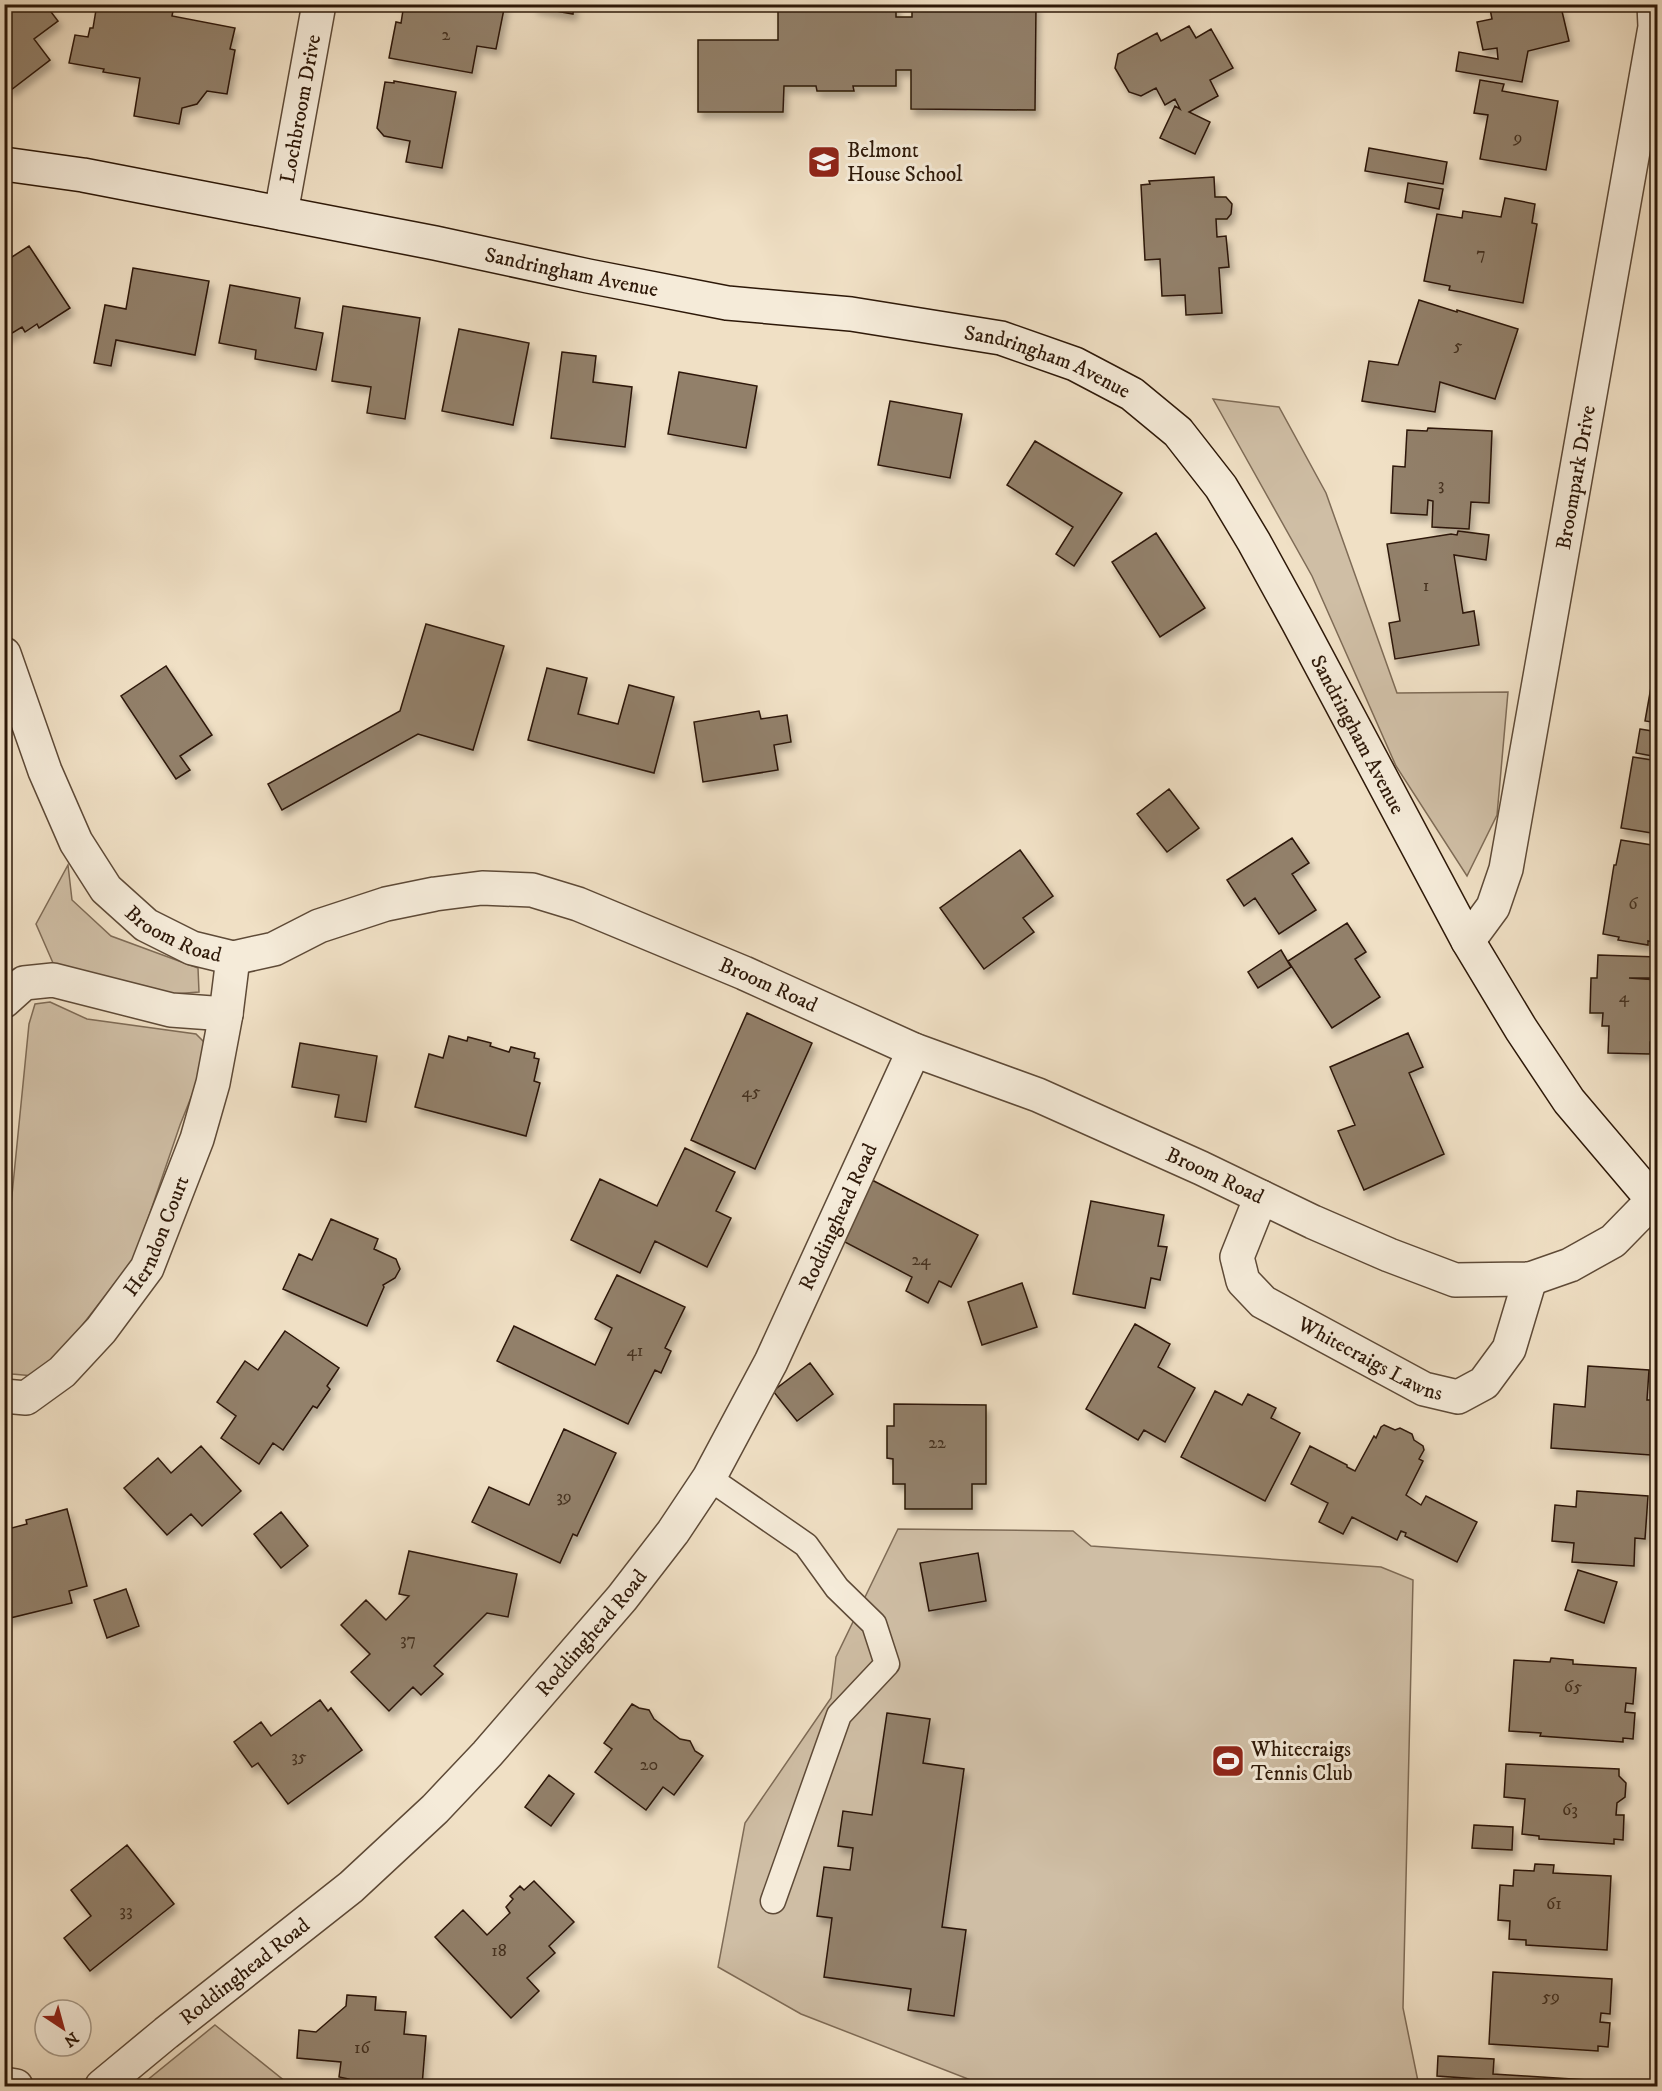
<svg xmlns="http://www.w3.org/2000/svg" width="1662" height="2091" font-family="'IM FELL DW Pica',serif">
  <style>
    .green { fill: #cfbea5; stroke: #7e6b56; stroke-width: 1.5 }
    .building { fill: #92806a; stroke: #2d1808; stroke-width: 1.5; filter: url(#shadow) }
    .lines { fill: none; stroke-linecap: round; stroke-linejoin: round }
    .lane-casing { stroke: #5e4a37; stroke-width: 27 }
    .street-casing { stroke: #5e4a37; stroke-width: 36 }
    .secondary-casing { stroke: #2d1808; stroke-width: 36 }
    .lane { stroke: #f5ebd9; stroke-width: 24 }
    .street { stroke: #f5ebd9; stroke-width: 33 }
    .secondary { stroke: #f5ebd9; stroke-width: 33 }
    .labels { text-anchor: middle; stroke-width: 6; stroke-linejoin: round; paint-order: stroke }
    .number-label { font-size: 18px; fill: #463220 }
    .street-label { font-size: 21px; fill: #2d1808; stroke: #f5ebd9 }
    .poi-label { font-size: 21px; fill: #2d1808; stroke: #f5ebd9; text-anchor: start }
  </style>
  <defs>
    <filter id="shadow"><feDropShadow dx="3.5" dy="6" stdDeviation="3" flood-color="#0004"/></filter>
  </defs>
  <rect width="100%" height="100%" fill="#f0e0c5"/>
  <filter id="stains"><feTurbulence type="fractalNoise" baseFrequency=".00333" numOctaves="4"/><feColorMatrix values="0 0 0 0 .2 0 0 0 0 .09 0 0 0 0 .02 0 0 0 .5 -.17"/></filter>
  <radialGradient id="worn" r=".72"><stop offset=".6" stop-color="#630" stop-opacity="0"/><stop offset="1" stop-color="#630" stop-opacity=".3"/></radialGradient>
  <path class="green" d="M1213 399 1279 407 1326 493 1397 693 1508 692 1497 815 1467 876 1396 766 1312 576Z
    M68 865 72 900 111 936 198 968 199 992 160 995 53 963 36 924Z
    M50 1002 87 1019 196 1034 207 1045 202 1070 180 1125 135 1257 60 1354 34 1376 12 1374 5 1369V1265L29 1024 35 1004Z
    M898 1529 1073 1531 1091 1546 1381 1567 1413 1580 1403 2008 1419 2086H986L801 2014 718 1967 745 1823 831 1698 836 1657Z
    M215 2025 291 2086H140Z"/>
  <path class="building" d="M4 4H45L58 21 34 39 50 60 11 90 4 82Z
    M97 4 129 7V4H139L173 11 172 16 235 28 230 49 235 50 227 94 207 91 197 104 182 108 179 124 134 116 140 78 103 72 104 69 69 63 75 35 88 37 90 28H93Z
    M404 4H505L496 49 477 46 472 73 389 58 396 22 401 23Z
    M534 4H574L573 14 534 7Z
    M778 4H896V17H912V4H1036L1035 110 911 109V70H896V86H853L854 91H817L816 86H784L783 112H698V40H778Z
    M1489 4H1555L1556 7H1561L1569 41 1528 51 1522 82 1456 71 1459 52 1498 59 1497 48 1483 50 1477 22 1492 19Z
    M1189 26 1196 38 1211 29 1233 68 1210 80 1218 96 1189 112 1210 122 1195 154 1160 138 1175 106 1180 109 1175 99 1165 105 1156 88 1141 96 1129 92 1115 68 1118 54 1157 33 1161 41Z
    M1480 80 1504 84 1502 91 1558 101 1546 170 1480 159 1488 115 1474 113Z
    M394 81 456 92 442 168 406 162 410 141 384 136 377 128 385 82 394 83Z
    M1369 148 1447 162 1443 184 1365 171Z
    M1214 177 1215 197H1226L1232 204 1231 214 1227 219H1216L1217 237 1226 236 1229 267 1219 268 1222 313 1186 315 1185 295 1162 296 1160 259 1145 260 1141 185 1150 184 1149 181Z
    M1408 183 1443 189 1439 209 1405 202Z
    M1505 198 1535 204 1532 223 1537 224 1523 303 1449 290 1450 286 1424 281 1437 214 1462 218 1463 211 1501 217Z
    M29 246 70 308 39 328 37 324 25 332 22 327 4 338V262Z
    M133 268 209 281 195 355 116 340 111 366 94 363 105 305 126 309Z
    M230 285 300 298 295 328 323 333 316 370 255 359 256 350 219 343Z
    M1419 300 1457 312V310L1518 329 1495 399 1440 382 1435 412 1362 401 1369 361 1398 365Z
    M343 306 420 318 405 419 367 413 371 387 332 381Z
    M459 329 529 343 513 425 442 411Z
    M562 352 596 356 593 382 632 387 625 447 551 438Z
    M679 372 757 386 746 448 668 434Z
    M890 401 962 414 950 478 878 465Z
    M1428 428 1492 431 1489 503 1471 502 1469 529 1432 527 1433 501 1428 500 1427 515 1391 513 1393 466 1405 467 1407 430 1427 431Z
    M1035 441 1122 493 1074 566 1056 554 1073 527 1007 485Z
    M1458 531 1489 535 1486 560 1454 555 1463 613 1474 611 1479 645 1395 659 1389 623 1400 621 1387 544 1451 534 1457 535Z
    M1156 533 1205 608 1160 637 1112 562Z
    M426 624 504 646 473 750 418 734 282 810 268 784 400 711Z
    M1658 648V723L1645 721Z
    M166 666 212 735 180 756 190 770 176 779 121 696Z
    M547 668 587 678 578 714 618 724 629 685 674 697 654 773 528 740Z
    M759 711 761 719 787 715 791 742 774 745 778 770 703 782 694 722Z
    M1640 729 1658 732V757L1636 753Z
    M1633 757 1658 761V834L1621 828Z
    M1169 789 1199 828 1167 852 1137 814Z
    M1292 838 1309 863 1292 874 1316 910 1279 934 1255 898 1244 906 1227 880Z
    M1621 840 1658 846V869L1653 868V871L1658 872V943L1648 941V945L1618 940 1619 937 1603 934 1614 865H1616Z
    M1020 850 1053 896 1023 918 1034 932 984 969 940 908Z
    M1347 923 1366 952 1355 959 1380 997 1332 1028 1288 961Z
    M1281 950 1291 967 1258 988 1248 972Z
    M1598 955 1658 957V978H1629L1658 980V1043L1650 1042V1054L1608 1053 1609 1026H1602L1603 1013H1590L1591 978H1597Z
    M747 1013 812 1043 755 1169 691 1140Z
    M1408 1033 1423 1067 1409 1073 1444 1154 1364 1190 1338 1131 1355 1125 1330 1067Z
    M449 1036 467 1041 468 1037 491 1043 490 1046 509 1052 511 1047 535 1053 534 1058 539 1059 534 1081 540 1083 526 1136 415 1107 429 1054 443 1058Z
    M300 1043 377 1056 366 1122 335 1117 339 1095 292 1087Z
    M685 1148 735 1172 716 1211 731 1218 707 1267 655 1241 640 1273 571 1240 600 1179 657 1206Z
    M872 1180 978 1235 951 1287 939 1281 928 1303 906 1291 912 1277 841 1240Z
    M1091 1201 1164 1215 1158 1246 1167 1247 1160 1280 1151 1278 1145 1308 1073 1294Z
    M331 1219 378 1239 374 1249 396 1259 400 1269 395 1278 383 1285 384 1287 367 1326 283 1289 299 1254 312 1260Z
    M617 1275 685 1307 665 1348 671 1351 661 1373 655 1370 628 1424 497 1361 514 1326 595 1365 612 1328 595 1319Z
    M1022 1283 1037 1327 982 1345 968 1302Z
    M1135 1324 1170 1344 1158 1367 1195 1388 1165 1442 1144 1430 1138 1440 1086 1409Z
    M285 1331 339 1368 327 1386 330 1389 317 1408 313 1406 283 1450 273 1443 259 1464 221 1438 236 1416 217 1402 245 1361 258 1370Z
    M810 1363 833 1394 797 1421 773 1391Z
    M1588 1366 1649 1370 1647 1400H1655L1651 1455 1551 1448 1554 1404 1585 1407Z
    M1215 1391 1242 1405 1248 1394 1276 1408 1271 1418 1300 1433 1265 1501 1181 1457Z
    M894 1404 986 1405V1484H972V1509H905V1484H893V1459L887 1458V1426H894Z
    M1384 1425 1395 1430 1400 1428 1412 1434 1414 1440 1423 1446 1424 1450 1419 1459 1423 1461 1406 1495 1421 1505 1426 1496 1477 1522 1457 1562 1405 1536 1406 1533 1401 1531 1397 1540 1352 1517 1343 1534 1319 1522 1328 1503 1291 1484 1310 1446 1347 1465V1467L1355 1471 1374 1436 1376 1438 1381 1427Z
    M564 1429 616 1453 577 1536 573 1534 560 1563 472 1522 489 1487 529 1505Z
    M201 1446 241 1491 202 1526 191 1514 167 1535 124 1488 158 1458 171 1473Z
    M1577 1491 1648 1496 1645 1539 1635 1538 1634 1566 1572 1562 1574 1543 1552 1541 1555 1505 1576 1507Z
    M67 1509 87 1586 69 1591 72 1603 6 1619 4 1612V1530L27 1524 26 1520Z
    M281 1512 308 1546 281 1568 254 1534Z
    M409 1551 517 1574 508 1617 487 1613 434 1666 443 1674 421 1695 413 1687 389 1711 351 1672 370 1654 341 1625 366 1600 386 1620 409 1596 399 1594Z
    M978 1553 986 1601 929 1611 920 1563Z
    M1578 1570 1617 1582 1604 1623 1565 1610Z
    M126 1589 139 1626 107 1638 94 1600Z
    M1551 1658 1573 1660V1664L1636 1668 1633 1704 1626 1703 1625 1712 1635 1713 1633 1739 1623 1738V1742L1540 1736 1541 1733 1509 1731 1514 1660 1550 1662Z
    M320 1700 328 1711 331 1708 362 1750 288 1804 258 1763 252 1767 234 1742 261 1722 271 1736Z
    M632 1704 639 1708 649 1710 654 1719 680 1739 690 1741 695 1751 703 1756 674 1795 663 1787 646 1810 595 1772 612 1749 604 1743Z
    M887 1713 930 1719 923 1763 964 1769 942 1927 966 1930 954 2016 908 2010 911 1989 824 1977 832 1918 817 1916 824 1867 850 1870 853 1848 838 1846 843 1811 872 1815Z
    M1506 1764 1619 1769V1776L1626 1783 1625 1797 1617 1803 1616 1815H1624L1623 1840 1614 1839V1844L1539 1839V1836L1522 1834 1525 1799 1504 1797Z
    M549 1775 574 1794 551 1826 525 1807Z
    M1474 1825 1513 1827 1512 1850 1472 1848Z
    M127 1845 174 1904 90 1971 64 1938 91 1916 71 1890Z
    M1535 1864 1554 1865 1553 1873 1611 1876 1607 1950 1526 1945V1940L1509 1939 1510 1921 1498 1920 1500 1885 1513 1886 1514 1870 1534 1871Z
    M534 1881 574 1922 549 1946 555 1953 527 1978 539 1991 511 2018 435 1937 463 1910 487 1935 510 1913 506 1907 513 1899 510 1896 520 1886 524 1890Z
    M1493 1972 1612 1979 1610 2014 1601 2013 1600 2022 1610 2023 1608 2047 1598 2046V2051L1489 2044Z
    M347 1995 376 1997 375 2010 406 2012 404 2034 426 2036 422 2086H348L349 2079 339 2077 341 2062 297 2058 299 2030 316 2032 346 2006Z
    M1438 2056 1494 2059 1493 2074 1603 2081V2086H1492L1493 2080 1437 2076Z"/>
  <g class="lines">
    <g class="lane-casing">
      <path id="lane" d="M709 1478 806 1545 837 1588 874 1624 887 1664 839 1715 773 1901"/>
    </g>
    <g class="street-casing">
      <g id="street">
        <path id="s1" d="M281 213 319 4"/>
        <path id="s2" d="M4 654 45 771 76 842 106 889 146 925 192 948 233 958 274 949 319 926 386 904 435 894 482 888 532 890 578 904 744 973 914 1050 1038 1095 1201 1168 1313 1222 1389 1255 1455 1280 1530 1279 1570 1265 1613 1241 1653 1200"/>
        <path id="s3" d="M1468 941 1493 907 1506 869 1655 27 1654 4"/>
        <path d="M4 1001 24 983 53 980 171 1010 226 1014"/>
        <path id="s4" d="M1261 1197 1237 1257 1243 1281 1263 1302 1424 1389 1458 1397 1484 1383 1509 1349 1530 1279"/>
        <path id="s5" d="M4 1396 26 1398 62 1372 101 1330 147 1268 197 1139 213 1083 226 1014 233 958"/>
        <path d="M4 2084 16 2086"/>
        <path id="s6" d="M102 2086 166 2033 351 1887 435 1809 487 1754 622 1598 673 1532 709 1478 771 1362 914 1050"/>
      </g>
    </g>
    <g class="secondary-casing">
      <g id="secondary">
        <path id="s7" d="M4 164 83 175 435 243 588 276 727 303 851 314 1001 338 1075 364 1132 394 1178 432 1221 487 1254 542 1298 622 1468 941 1521 1029 1569 1101 1653 1200 1658 1202"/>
      </g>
    </g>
    <use href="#lane" class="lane"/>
    <use href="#street" class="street"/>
    <use href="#secondary" class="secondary"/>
  </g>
  <defs>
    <g id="school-square" transform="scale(1.725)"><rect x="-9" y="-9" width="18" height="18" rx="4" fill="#8f2418" stroke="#f5ebd9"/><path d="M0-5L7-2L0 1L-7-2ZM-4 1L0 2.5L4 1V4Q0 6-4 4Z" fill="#fff"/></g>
    <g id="stadium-square" transform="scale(1.725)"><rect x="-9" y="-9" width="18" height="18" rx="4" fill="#8f2418" stroke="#f5ebd9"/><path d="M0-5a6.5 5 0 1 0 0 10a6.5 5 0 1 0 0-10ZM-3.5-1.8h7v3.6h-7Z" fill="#fff"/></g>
  </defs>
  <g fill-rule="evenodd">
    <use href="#school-square" x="824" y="162"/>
    <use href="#stadium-square" x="1228" y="1761"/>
  </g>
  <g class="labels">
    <g class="number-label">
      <text x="446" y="40">2</text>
      <text x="1518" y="143">9</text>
      <text x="1481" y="259">7</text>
      <text x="1458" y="351">5</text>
      <text x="1441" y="490">3</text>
      <text x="1426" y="591">1</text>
      <text x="1633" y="909">6</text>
      <text x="1624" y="1002">4</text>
      <text x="751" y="1097">45</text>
      <text x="921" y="1265">24</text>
      <text x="635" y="1356">41</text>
      <text x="937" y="1448">22</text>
      <text x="564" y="1502">39</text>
      <text x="408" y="1645">37</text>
      <text x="1573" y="1692">65</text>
      <text x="299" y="1762">35</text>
      <text x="649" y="1770">20</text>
      <text x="1570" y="1815">63</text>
      <text x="1554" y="1909">61</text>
      <text x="126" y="1916">33</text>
      <text x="499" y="1956">18</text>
      <text x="1551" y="2002">59</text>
      <text x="362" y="2053">16</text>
    </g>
    <g class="street-label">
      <text dy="7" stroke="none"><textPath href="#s1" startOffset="106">Lochbroom Drive</textPath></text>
      <text dy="7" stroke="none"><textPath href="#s7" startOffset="578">Sandringham Avenue</textPath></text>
      <text dy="7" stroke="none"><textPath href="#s7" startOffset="1064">Sandringham Avenue</textPath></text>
      <text dy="7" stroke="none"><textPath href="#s3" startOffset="480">Broompark Drive</textPath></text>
      <text dy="7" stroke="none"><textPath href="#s7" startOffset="1568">Sandringham Avenue</textPath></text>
      <text dy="7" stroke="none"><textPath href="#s2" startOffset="340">Broom Road</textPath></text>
      <text dy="7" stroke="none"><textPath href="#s2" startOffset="970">Broom Road</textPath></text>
      <text dy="7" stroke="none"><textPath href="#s2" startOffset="1456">Broom Road</textPath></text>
      <text dy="7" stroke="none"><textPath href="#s6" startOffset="1155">Roddinghead Road</textPath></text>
      <text dy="7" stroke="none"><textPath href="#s5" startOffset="234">Herndon Court</textPath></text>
      <text dy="7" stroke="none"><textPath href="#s4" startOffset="240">Whitecraigs Lawns</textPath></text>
      <text dy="7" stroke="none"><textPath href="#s6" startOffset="669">Roddinghead Road</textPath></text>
      <text dy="7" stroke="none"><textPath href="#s6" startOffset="183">Roddinghead Road</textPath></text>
    </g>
    <g class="poi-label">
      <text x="847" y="157">Belmont<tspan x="847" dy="24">House School</tspan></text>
      <text x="1251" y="1756">Whitecraigs<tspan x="1251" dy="24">Tennis Club</tspan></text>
    </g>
  </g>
  <rect width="1662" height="2091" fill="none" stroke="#f0e0c5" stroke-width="24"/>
  <rect x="6" y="6" width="1650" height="2079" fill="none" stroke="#2d1808" stroke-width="3"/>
  <rect x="12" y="12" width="1638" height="2067" fill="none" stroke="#2d1808" stroke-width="1.5"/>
  <g transform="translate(63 2028) rotate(144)"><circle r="28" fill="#f5ebd9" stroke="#a59785" stroke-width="1.5"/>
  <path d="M0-4.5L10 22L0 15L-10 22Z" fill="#8f2418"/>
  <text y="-9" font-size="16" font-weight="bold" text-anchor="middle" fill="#2d1808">N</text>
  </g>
  <rect width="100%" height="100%" filter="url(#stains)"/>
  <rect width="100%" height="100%" fill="url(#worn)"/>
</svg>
